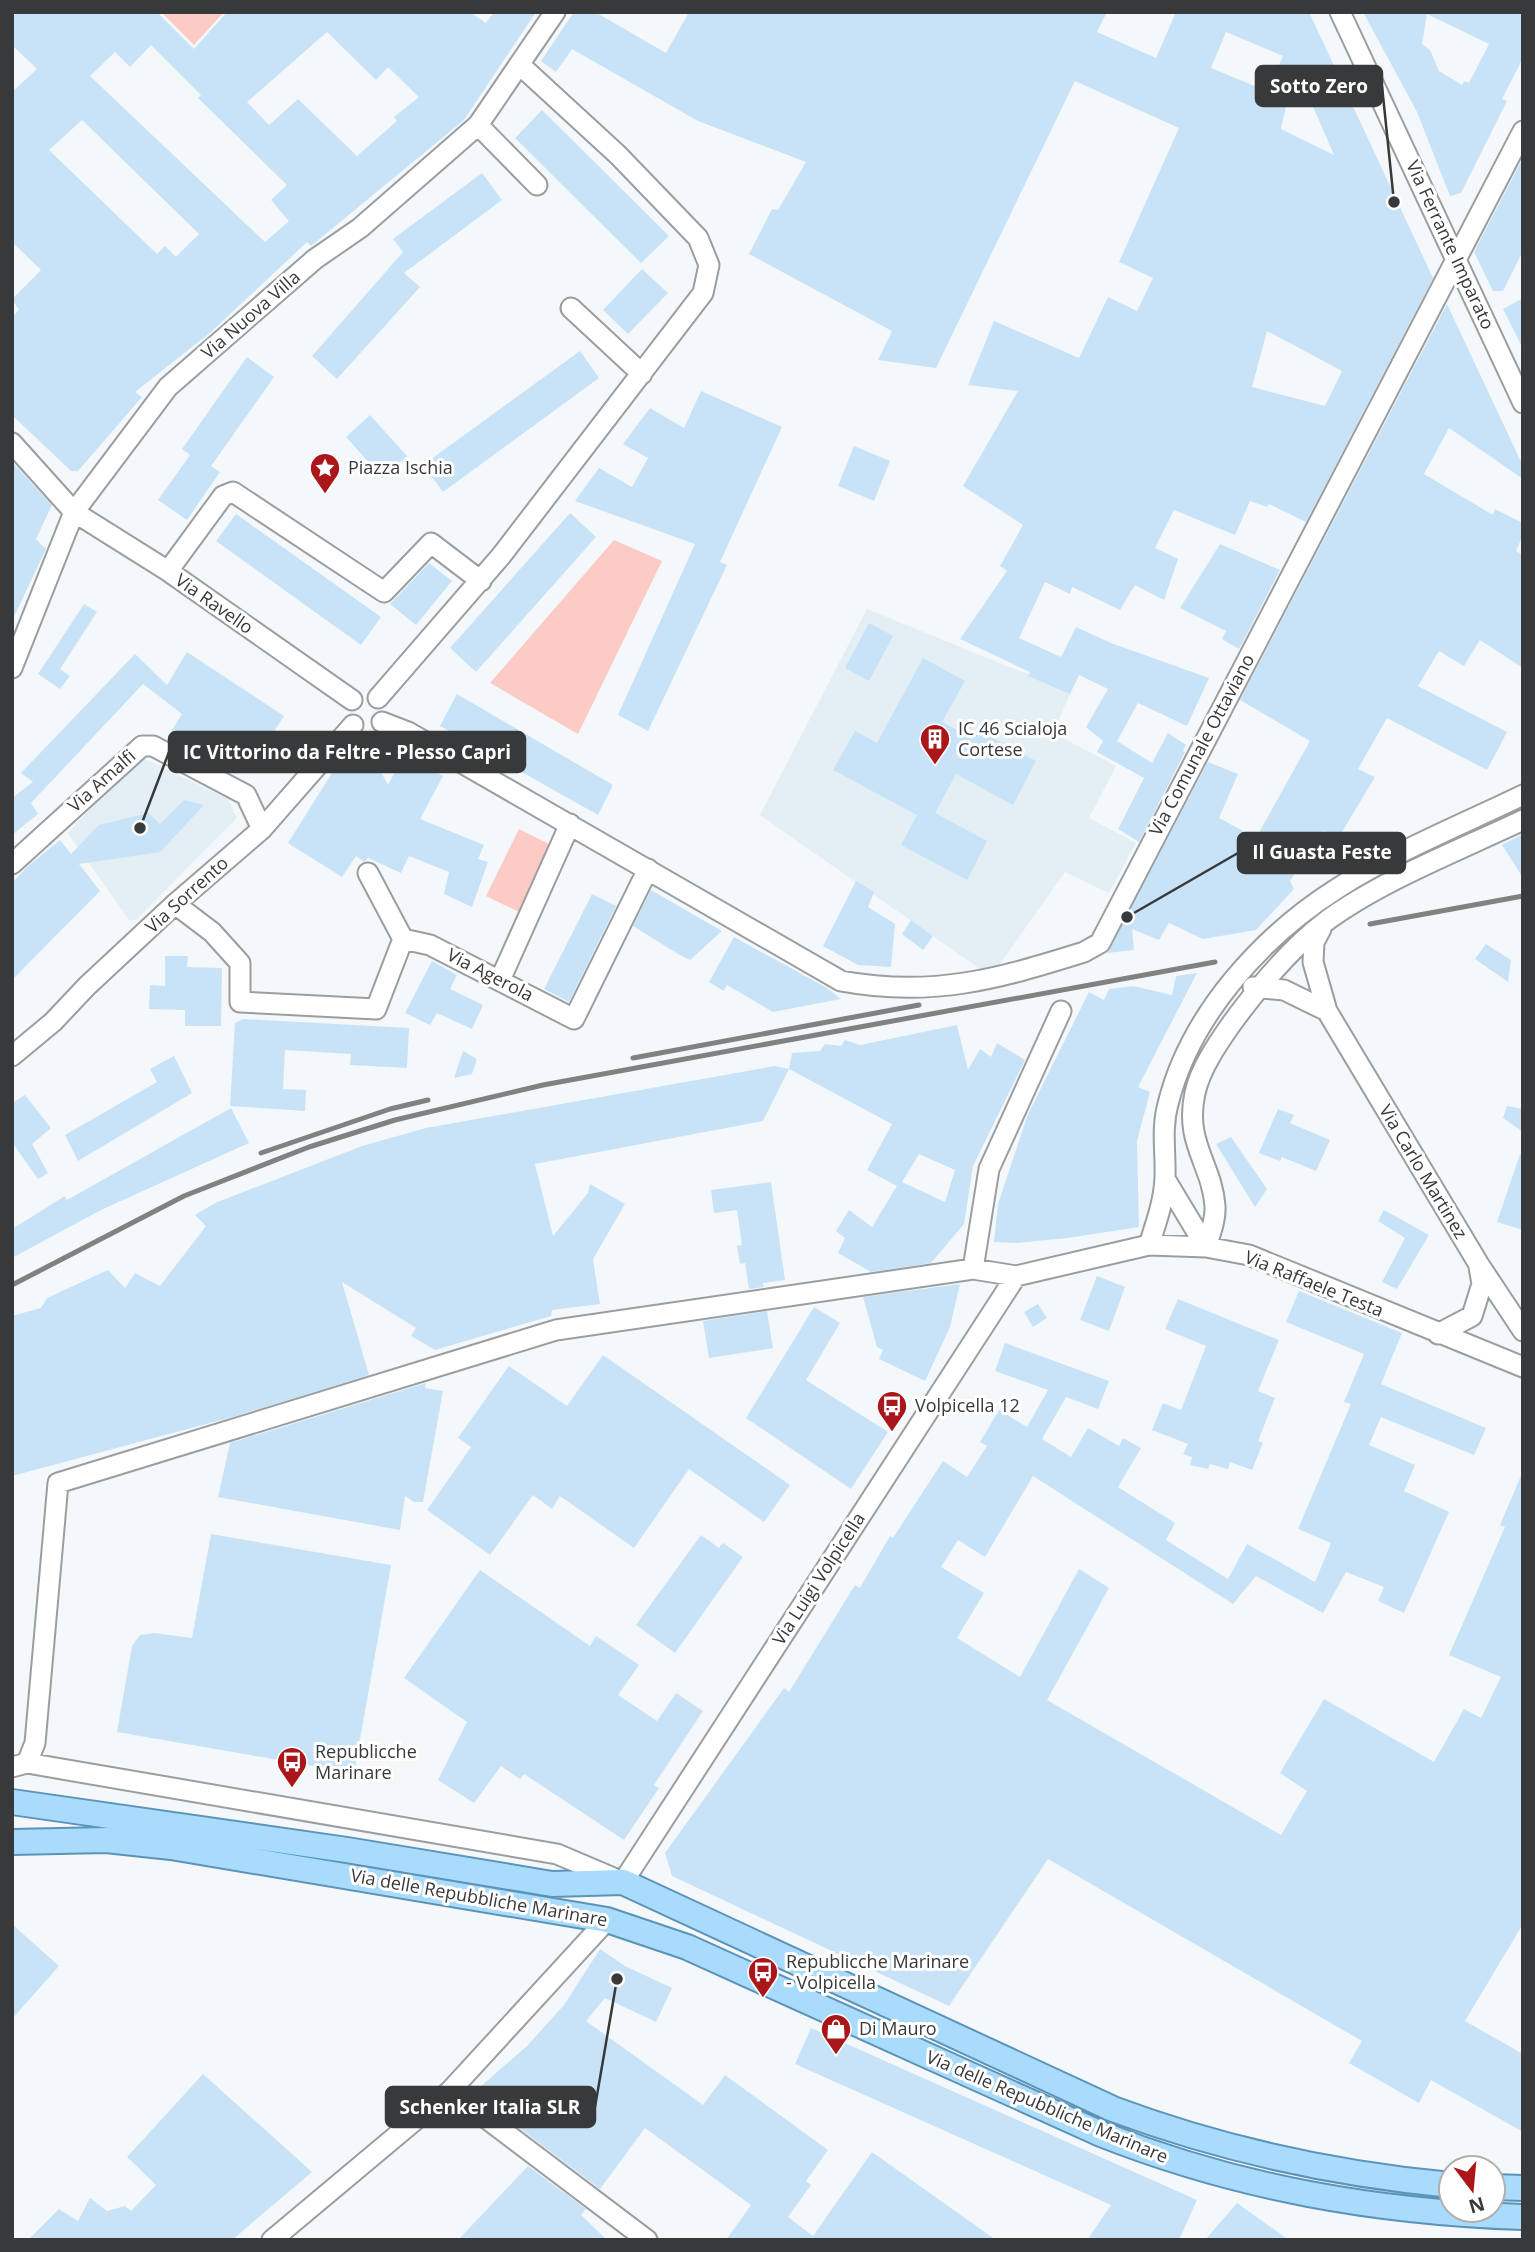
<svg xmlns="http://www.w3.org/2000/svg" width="1535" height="2252" font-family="'Open Sans',sans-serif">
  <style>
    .built { fill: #e3eef5 }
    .grass { fill: #fdcbc5 }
    .building { fill: #c8e3f7; fill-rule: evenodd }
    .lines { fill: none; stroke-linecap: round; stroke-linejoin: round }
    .minor-casing { stroke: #9b9ea0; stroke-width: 23 }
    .major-casing { stroke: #5c93b7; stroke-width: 28 }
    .minor { stroke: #fff; stroke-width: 19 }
    .major { stroke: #a9dbfc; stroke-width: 24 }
    .rail { stroke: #7f8183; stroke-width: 5 }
    .labels { text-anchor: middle; stroke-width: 6; stroke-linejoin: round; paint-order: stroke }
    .street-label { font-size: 18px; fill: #38393a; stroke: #fff }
    .poi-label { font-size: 18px; fill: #38393a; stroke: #fff; text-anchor: start }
    .leader { fill: none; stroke: #38393a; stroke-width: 2.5 }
    .callout-dot { fill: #38393a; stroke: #fff; stroke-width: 2.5 }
    .callout { fill: #38393a; stroke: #38393a; stroke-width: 2.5 }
    .callout-label { font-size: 19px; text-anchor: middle; font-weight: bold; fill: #fff }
  </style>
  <rect width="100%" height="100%" fill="#f4f8fa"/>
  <path class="built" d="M867 609 1071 692 1053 733 1116 766 1089 818 1136 843 1109 893 1065 872 995 971H983L760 815Z
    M145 759 228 799 237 818 136 920H129L68 833 109 788Z"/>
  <path class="grass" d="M161 12H224L194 45Z
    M614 540 662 561 578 734 490 683Z
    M519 829 551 845 519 912 486 896Z"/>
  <path class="building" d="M12 12H157L194 49 227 12H470L486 23 494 12H536L464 120 311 246 307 242 211 332 135 392 142 397 78 471H71L12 415V317L19 310 12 299 41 270 12 242V92L37 69 12 45ZM327 32 376 80 388 67 419 97 394 117 397 121 357 156 298 99 269 125 247 102ZM151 45 201 95 198 98 287 185 271 200 289 221 265 242 90 76 115 52 130 67ZM82 120 199 234 176 257 165 246 157 254 49 150Z
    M574 12H595L666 53 689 12H1107L1097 32 1156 58 1176 12H1309L1433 278 1306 522 1269 504 1267 507 1250 501 1235 535 1174 510 1155 548 1178 559 1164 600 1135 585 1120 610 1072 587 1070 594 1045 582 1019 638 1061 657 1076 627 1111 643 1209 678 1187 726 1138 703 1117 741 1152 763 1168 733 1186 745 1183 751 1185 752 1139 842 1118 829 1144 778 1097 752 1103 741 1086 727 1108 689 1079 675 1070 694 1028 676 1030 672 960 639 1007 571 1000 566 1023 525 963 486 1018 391 968 385 994 321 1079 358 1108 297 1137 311 1153 278 1119 262 1179 128 1075 81 936 368 878 360 892 331 749 254 772 209 778 210 806 162 698 121 572 49 556 72 541 61ZM1226 32 1283 56 1267 91 1211 68ZM1295 65 1334 155 1281 129ZM1267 331 1342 371 1325 406 1252 387Z
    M1363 12H1523V58L1502 99 1507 101 1461 193 1450 196 1417 112ZM1427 14 1489 44 1469 83 1464 81 1462 85 1439 71 1430 50 1422 44Z
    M542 110 669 236 641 263 515 138Z
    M1523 158V251L1503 291H1493L1474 252Z
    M482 173 502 200 404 273 420 287 337 379 312 356 403 252 393 239Z
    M642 269 668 293 628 334 603 310Z
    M1523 298V349L1503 309Z
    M1447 304 1523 466V479L1449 428 1424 474 1493 515 1495 509 1523 523V535L1516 551 1523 555V668L1480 640 1464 666 1439 651 1418 686 1507 732 1487 770 1387 718 1358 769 1375 777 1339 837 1324 831 1290 881 1294 889 1256 930 1203 939 1169 923 1159 940 1132 929 1134 950 1107 953 1208 762 1238 774 1219 818 1256 838 1310 741 1240 700Z
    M580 351 599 378 443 492 423 465Z
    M247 357 274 377 211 466 220 472 187 520 158 500 190 455 182 449Z
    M701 391 782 427 720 562 727 565 648 731 618 715 695 544 575 501 599 468 632 487 648 458 623 444 650 408 684 428Z
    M370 415 407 456 383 478 346 437Z
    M854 446 890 461 874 501 838 486Z
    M12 462 52 505 36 539 46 549 12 621Z
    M570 513 596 537 476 672 450 648Z
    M236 514 381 617 361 645 216 541Z
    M1220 544 1280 570 1239 649 1222 639 1226 631 1180 608Z
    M429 563 452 581 416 625 390 604Z
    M84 604 97 612 60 669 70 676 60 689 38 674Z
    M869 623 893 636 869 681 845 668Z
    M187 652 284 716 261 751 245 741 230 765 197 745 195 748 171 732 182 714 143 684 31 803 38 814 12 835V798L33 782 21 773 135 654 167 685Z
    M923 658 965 681 942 722 973 739 978 730 1036 761 1013 805 956 774 935 813 987 841 967 880 901 845 917 815 833 770 855 731 877 743Z
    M457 694 613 785 598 815 440 726Z
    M364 753 376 763 388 785 404 755 443 776 420 819 484 845 478 859 488 862 472 907 444 894 449 872 409 856 401 873 368 858 364 862 356 856 342 877 288 843 337 765 353 755Z
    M184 800 204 805 160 852 79 864 100 891 12 980V883L27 867 60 840 71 854 99 825 148 813 160 824Z
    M1523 834V878L1502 845Z
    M856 881 874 892 868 907 895 924 891 967 858 965 823 946Z
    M651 890 722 931 690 960 678 954 633 926Z
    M592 894 616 906 569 1002 544 989Z
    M911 920 933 936 923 950 902 934Z
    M734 937 827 988 841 999 773 1012 727 985 724 991 709 982Z
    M1486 944 1511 960 1508 982 1475 959Z
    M165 956H188L187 967 222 968 221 1026H185V1010L149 1009 150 985 165 986Z
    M432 961 457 975 450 989 483 1005 472 1029 437 1013 430 1025 405 1013Z
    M1197 973 1138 1087 1150 1092 1137 1141 1139 1227 1068 1238 1016 1243 994 1242 998 1204 1028 1114 1089 992 1104 1000 1109 989 1133 986 1172 995 1176 976Z
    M243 1019 409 1028 407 1068 350 1065 351 1054 285 1050 283 1089 306 1090 305 1111 230 1106 235 1023Z
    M957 1025 968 1070 980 1049 991 1057 997 1043 1025 1060 973 1166 964 1224 931 1263 871 1272 838 1253 845 1238 836 1231 849 1210 872 1227 897 1186 867 1170 892 1124 789 1069 792 1053 820 1051 825 1044 841 1046 845 1040 860 1045ZM919 1154 955 1170 945 1202 902 1182Z
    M463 1051 477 1059 472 1074 454 1078Z
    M174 1056 192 1093 78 1161 65 1135 157 1082 150 1069Z
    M775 1066 789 1069 763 1121 535 1164 553 1236 588 1193 590 1184 625 1204 593 1259 600 1304 552 1310 551 1316 435 1350 411 1336 416 1328 342 1282 369 1375 236 1416 12 1476V1316L41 1308 47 1298 108 1270 125 1288 135 1273 160 1286 206 1226 195 1215 215 1203 362 1146 426 1128Z
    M25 1095 51 1128 32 1144 48 1173 38 1179 12 1142V1103Z
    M1507 1106 1523 1109V1132L1503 1118Z
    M231 1108 249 1143 101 1210 12 1258V1229L65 1196 67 1200Z
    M1278 1109 1294 1115 1290 1123 1330 1140 1316 1171 1282 1157 1280 1161 1259 1153Z
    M1231 1137 1267 1189 1255 1207 1216 1144Z
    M1520 1154 1523 1155V1230L1497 1222Z
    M771 1182 785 1280 763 1283 764 1287 749 1289 745 1263 740 1264 737 1246 742 1245 737 1210 714 1213 711 1190Z
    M1384 1210 1429 1235 1397 1289 1382 1282 1405 1238 1378 1221Z
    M1097 1276 1125 1287 1109 1331 1080 1320Z
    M960 1284 950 1327 925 1381 879 1359 883 1350 877 1347 863 1297Z
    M1299 1291 1402 1333 1381 1384 1486 1428 1474 1455 1381 1417 1369 1445 1415 1465 1404 1491 1449 1512 1404 1613 1378 1601 1384 1587 1346 1572 1323 1613 1256 1576 1233 1604 1033 1476 985 1557 958 1540 941 1567 984 1593 957 1638 1020 1677 1079 1569 1109 1588 1047 1700 1281 1835 1307 1791 1280 1773 1324 1699 1434 1762 1464 1709 1481 1718 1501 1677 1449 1655 1505 1527 1500 1525 1523 1471V1924L1465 2021 1523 2054V2132L1431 2080 1419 2103 1349 2063 1362 2041 1048 1859 949 2006 672 1876 665 1853 784 1688 789 1692 855 1585 860 1588 890 1536 893 1538 943 1461 967 1477 987 1446 980 1442 999 1410 1027 1427 1048 1390 995 1371 1005 1343 1109 1381 1098 1409 1066 1397 1042 1439 1071 1457 1088 1428 1119 1446 1123 1438 1141 1448 1118 1487 1175 1523 1166 1540 1228 1579 1247 1544 1315 1582 1331 1543 1298 1529 1351 1404 1344 1402 1364 1354 1286 1322Z
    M1178 1299 1279 1340 1258 1391 1275 1398 1258 1441 1263 1443 1252 1470 1230 1462 1228 1469 1210 1464 1208 1469 1190 1465 1192 1457 1183 1454 1188 1444 1152 1430 1163 1403 1181 1410 1206 1346 1165 1329Z
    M1038 1304 1047 1318 1033 1327 1024 1312Z
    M814 1307 840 1323 806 1380 888 1432 851 1489 746 1418Z
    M767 1311 773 1348 709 1358 703 1321Z
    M603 1355 790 1485 764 1522 689 1469 634 1548 560 1496 552 1509 533 1495 490 1555 427 1510 471 1447 458 1438 509 1366 567 1406Z
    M426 1383 425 1388 443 1391 423 1502H414L405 1496 400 1530 218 1497 230 1443Z
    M211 1534 391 1565 354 1773 117 1732 132 1646 140 1635 154 1633 192 1638Z
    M701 1535 719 1548 723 1543 743 1557 675 1653 636 1625Z
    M480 1570 590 1646 596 1636 639 1665 618 1695 657 1721 676 1693 703 1711 654 1785 659 1788 624 1840 524 1774 520 1779 501 1766 474 1803 438 1780 467 1722 404 1678Z
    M12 1924 59 1966 12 2019Z
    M600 1949 625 1966 672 1988 656 2022 605 1998 586 2021 703 2105 725 2075 828 2150 806 2181 811 2185 788 2217 813 2236 872 2152 996 2240H726L751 2205 645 2128 600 2189 473 2093 527 2046 564 2005Z
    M811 2028 1197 2200 1179 2240H1087L1111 2205 795 2064Z
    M203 2074 312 2172 232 2240H28L59 2209 78 2221 90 2198 107 2211 125 2206 131 2211 156 2185 127 2157Z
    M528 2166 586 2209 581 2215 607 2240H458Z
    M1237 2203 1289 2240H1205Z"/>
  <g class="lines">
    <g class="minor-casing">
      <path id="minor" d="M1340 12 1523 403
        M478 125 537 185
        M571 308 642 374
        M12 443 74 512 168 571 352 700
        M168 571 223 496 233 492 384 592 431 543 481 581
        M12 668 74 512 168 387 315 259 360 228 478 125 555 12
        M378 698 501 556 703 293 709 265 698 238 618 155 520 65
        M382 722 408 732 841 981C932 998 998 979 1084 952L1100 943 1523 131
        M12 864 142 746H153L246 795 262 829
        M175 904 212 932 240 963V1002L376 1009 403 939 368 873
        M1321 929 1314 942 1313 962 1327 1011 1478 1263 1523 1331
        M403 939 430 945 574 1019 648 869
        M500 980 570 824
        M1253 987 1284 990 1327 1011
        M12 1056 53 1022 87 986 175 904 262 829 353 725
        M1165 1179 1206 1247
        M1149 1245C1156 1223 1164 1201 1165 1178 1166 1153 1161 1129 1168 1104 1190 1015 1262 936 1338 888 1396 851 1461 825 1523 795
        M1206 1247C1210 1234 1216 1220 1215 1206 1212 1164 1184 1143 1195 1093 1200 1069 1218 1043 1232 1023 1257 989 1292 947 1325 922 1380 881 1460 850 1523 820
        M973 1269 989 1169 1061 1011
        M1438 1334 1472 1316 1482 1284 1479 1267
        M27 1763 35 1743 58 1483 556 1330 973 1269 1016 1276 1149 1245 1206 1247 1249 1255 1523 1367
        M12 1767 27 1763 557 1854 623 1882 1016 1276
        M450 2091 647 2240
        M272 2240 450 2091 607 1920"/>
    </g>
    <g class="major-casing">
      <path id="major" d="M12 1802 347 1850 552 1884 623 1882 1113 2109C1223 2150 1334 2174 1451 2185
        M12 1842 106 1840 171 1847 607 1920 687 1947 1101 2134C1238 2188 1376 2212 1523 2217
        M1493 2187 1523 2188"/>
    </g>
    <use href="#minor" class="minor"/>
    <use href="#major" class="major"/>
    <path class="rail" d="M1370 924 1523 896
      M633 1058 919 1005
      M261 1153 390 1109 428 1100
      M12 1285 184 1196 309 1147 395 1120 543 1085 1215 962"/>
  </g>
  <defs>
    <g id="sight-pin" transform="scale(1.575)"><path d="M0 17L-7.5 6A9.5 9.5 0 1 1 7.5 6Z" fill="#aa1619" stroke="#fff"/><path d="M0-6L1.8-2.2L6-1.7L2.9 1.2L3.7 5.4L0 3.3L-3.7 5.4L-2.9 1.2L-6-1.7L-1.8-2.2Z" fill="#fff"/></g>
    <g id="building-pin" transform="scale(1.575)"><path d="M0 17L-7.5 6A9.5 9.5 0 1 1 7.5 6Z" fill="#aa1619" stroke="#fff"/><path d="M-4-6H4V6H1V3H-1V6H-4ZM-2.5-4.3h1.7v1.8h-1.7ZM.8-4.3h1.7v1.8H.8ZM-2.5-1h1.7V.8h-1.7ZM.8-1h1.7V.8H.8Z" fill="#fff"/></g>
    <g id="bus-pin" transform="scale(1.575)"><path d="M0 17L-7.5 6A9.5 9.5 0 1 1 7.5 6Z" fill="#aa1619" stroke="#fff"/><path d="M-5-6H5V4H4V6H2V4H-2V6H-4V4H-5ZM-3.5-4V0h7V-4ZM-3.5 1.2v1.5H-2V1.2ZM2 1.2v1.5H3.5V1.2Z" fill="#fff"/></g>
    <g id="shop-pin" transform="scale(1.575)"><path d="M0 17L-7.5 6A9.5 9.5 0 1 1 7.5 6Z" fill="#aa1619" stroke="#fff"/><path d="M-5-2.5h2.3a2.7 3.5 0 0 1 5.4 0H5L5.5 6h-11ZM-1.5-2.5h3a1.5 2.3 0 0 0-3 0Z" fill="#fff"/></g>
  </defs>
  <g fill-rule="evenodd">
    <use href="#sight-pin" x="325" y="468"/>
    <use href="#building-pin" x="935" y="739"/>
    <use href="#bus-pin" x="892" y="1406"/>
    <use href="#bus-pin" x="292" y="1762"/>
    <use href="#bus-pin" x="763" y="1972"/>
    <use href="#shop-pin" x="836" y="2029"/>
  </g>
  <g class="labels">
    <g class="street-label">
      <text transform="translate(1450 245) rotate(65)" y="6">Via Ferrante Imparato</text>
      <text transform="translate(251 315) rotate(-41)" y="6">Via Nuova Villa</text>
      <text transform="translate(214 604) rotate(35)" y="6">Via Ravello</text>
      <text transform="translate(1202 745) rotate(-62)" y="6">Via Comunale Ottaviano</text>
      <text transform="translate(102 781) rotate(-42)" y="6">Via Amalfi</text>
      <text transform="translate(187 895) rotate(-42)" y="6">Via Sorrento</text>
      <text transform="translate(490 975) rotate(27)" y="6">Via Agerola</text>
      <text transform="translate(1423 1172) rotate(59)" y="6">Via Carlo Martinez</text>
      <text transform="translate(1314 1284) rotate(22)" y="6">Via Raffaele Testa</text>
      <text transform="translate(819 1579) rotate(-57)" y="6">Via Luigi Volpicella</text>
      <text transform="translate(479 1898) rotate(10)" y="6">Via delle Repubbliche Marinare</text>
      <text transform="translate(1047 2107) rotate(23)" y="6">Via delle Repubbliche Marinare</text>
    </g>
    <g class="poi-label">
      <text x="348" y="474">Piazza Ischia</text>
      <text x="958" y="735">IC 46 Scialoja<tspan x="958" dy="21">Cortese</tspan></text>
      <text x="915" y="1412">Volpicella 12</text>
      <text x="315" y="1758">Republicche<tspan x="315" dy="21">Marinare</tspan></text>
      <text x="786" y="1968">Republicche Marinare<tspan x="786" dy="21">- Volpicella</tspan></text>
      <text x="859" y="2035">Di Mauro</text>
    </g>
  </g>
  <path class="leader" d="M1394 202L1382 86M140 828L169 752M1127 917L1238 853M617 1979L595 2107"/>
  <g class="callout-dot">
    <circle cx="1394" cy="202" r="7"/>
    <circle cx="140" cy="828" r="7"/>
    <circle cx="1127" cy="917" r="7"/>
    <circle cx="617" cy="1979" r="7"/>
  </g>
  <g class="callout">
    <rect x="1256" y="66" width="126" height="40" rx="7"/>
    <rect x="169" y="732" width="356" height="40" rx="7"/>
    <rect x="1238" y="833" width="167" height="40" rx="7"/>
    <rect x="386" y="2087" width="209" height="40" rx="7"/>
  </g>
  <g class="callout-label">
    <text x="1319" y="93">Sotto Zero</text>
    <text x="347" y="759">IC Vittorino da Feltre - Plesso Capri</text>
    <text x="1322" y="859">Il Guasta Feste</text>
    <text x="490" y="2114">Schenker Italia SLR</text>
  </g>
  <rect width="1535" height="2252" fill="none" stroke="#38393a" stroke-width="28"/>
  <g transform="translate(1472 2189) rotate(164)"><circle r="33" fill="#ffffff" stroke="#afb0b0" stroke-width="2"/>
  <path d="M0-5L12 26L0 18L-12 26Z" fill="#aa1619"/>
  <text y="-10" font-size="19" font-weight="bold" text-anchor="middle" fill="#38393a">N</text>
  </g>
</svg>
